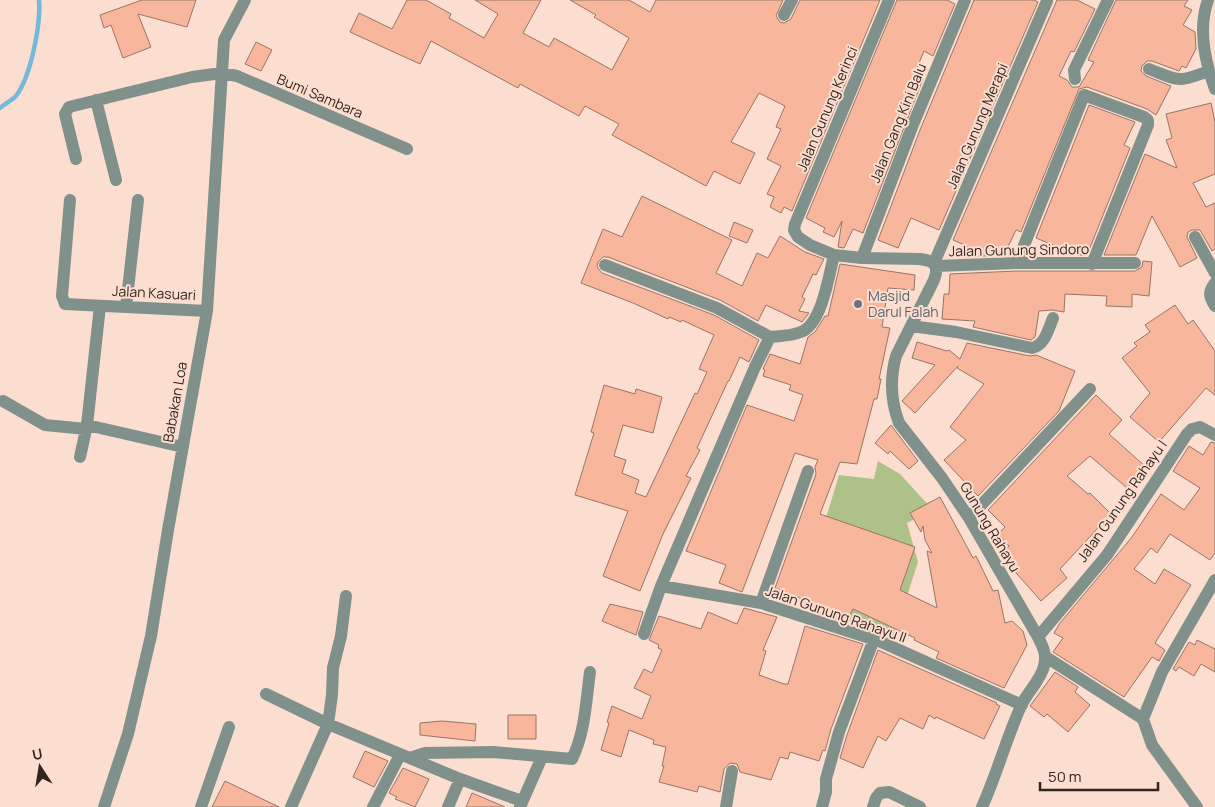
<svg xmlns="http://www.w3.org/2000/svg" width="1215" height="807" font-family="Manrope,sans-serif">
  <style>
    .green { fill: #aec189 }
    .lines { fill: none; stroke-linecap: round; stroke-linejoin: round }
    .stream { stroke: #74b8db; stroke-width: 4.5 }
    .building { fill: #f8b79c; stroke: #977567 }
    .minor { stroke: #80918b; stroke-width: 12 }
    .worship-dot { fill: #6b7280; stroke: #fcded1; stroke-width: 2 }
    .labels { text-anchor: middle; stroke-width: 4; stroke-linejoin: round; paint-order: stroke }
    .street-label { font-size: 14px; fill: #32241e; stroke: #fcded1 }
    .worship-label { font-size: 14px; fill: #5b616d; stroke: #fcded1; text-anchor: start }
  </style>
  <rect width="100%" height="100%" fill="#fcded1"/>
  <path class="green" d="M878 461 900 474 933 510 907 523 918 562 894 637 800 604 839 475 874 479Z"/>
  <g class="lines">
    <path class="stream" d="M0 108C5 104 12 100 16 96 31 76 41 24 39 0"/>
  </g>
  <path class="building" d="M142 0H196L187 27 138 14 151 47 123 58 111 25 104 28 100 15Z
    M407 0H426L451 14 449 18 484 38 498 14 475 0H541L523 33 549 47 554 38 612 70 629 38 594 17 596 15 570 0H629L650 12 656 0H783L776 16 780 22 784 23 791 19 800 0H880L792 211 784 207 781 213 770 207 774 197 767 194 781 166 767 159 781 129 776 127 785 106 759 93 731 142 755 153 740 184 714 171 706 186 612 135 619 124 585 106 579 116 520 84 518 88 431 41 420 64 350 32 359 13 392 29Z
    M897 0H947L955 4 933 56 924 51 914 75 923 79 863 233 853 229 844 248 838 247 842 221 834 237 823 232 825 228 806 218Z
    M974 0H1034L1038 2 939 230 911 218 898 248 878 240 920 130Z
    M1057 0H1077L1095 9 1074 52 1071 51 1059 76 1067 80 1072 87H1079L1094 62 1088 60 1116 0H1188L1184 6 1192 10 1183 25 1195 32 1196 49 1186 68 1182 66 1179 71 1152 61H1147L1142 66 1141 71 1146 76 1171 86 1156 115 1147 109 1087 87 1079 89 1021 232 1016 230 1004 255 963 257 967 246 953 240Z
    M256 42 272 50 261 71 245 64Z
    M1211 103 1215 122V174L1193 183 1206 207 1215 203V249L1212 251 1200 230H1192L1188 232 1187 237 1197 258 1180 267 1152 216 1136 255H1104L1145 154 1177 168 1166 140 1172 138 1166 114Z
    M1089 105 1135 122 1124 145 1130 148 1087 255H1077L1036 238Z
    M642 196 732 240 716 273 742 286 757 253 768 258 780 236 805 252 824 259 816 275 813 274 802 297 805 299 799 311 809 313 802 322 766 305 758 321 720 300 608 257H603L598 262 597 267 602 273 714 315 759 340 749 362 740 357 729 381H728L697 448 700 450 686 476 691 478 663 534 640 591 603 576 628 511 575 495 594 433 591 432 604 385 635 394 636 389 662 397 653 433 623 425 614 456 626 460 622 473 639 480 635 493 646 497 695 393 697 394 707 372 699 369 714 335 682 320 681 322 669 317 668 319 633 303 581 283 603 229 622 237Z
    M734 222 753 230 747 243 729 236Z
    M1143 261 1152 262 1149 296 1132 294V307L1106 306 1107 296 1065 294 1064 312 1052 310 1039 311 1035 337 1031 340 973 327 975 321 942 319 944 294H949L950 274 1017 271H1135L1142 267Z
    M840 264 915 275 914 290 888 288 882 327 890 328 879 379H881L877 399H874L857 464 840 462 820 514 915 547 900 590 937 608 927 551 932 553 925 540 923 526 921 532 910 513 940 497 973 558 976 556 993 591 998 590 1005 623 1012 621 1023 631 1027 645 1004 688 936 658 939 652 914 640 915 638 853 609 846 622 810 610 811 608 800 604 802 599 775 588 816 474 815 467 818 460 795 453 742 592 719 583 726 565 686 551 747 405 794 421 803 395 789 390 791 385 763 376 765 370 763 369 770 354 800 364 808 337 815 332 825 316H828Z
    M1175 305 1188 324 1193 320 1215 351V395L1206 388 1159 442 1130 417 1150 393 1122 358 1137 346 1134 343 1150 332 1145 325Z
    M917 342 947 351 949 350 960 359 967 343 1030 356 1036 355 1075 371 1059 411 978 496 944 460 966 440 950 427 984 384 957 368 958 366 915 413 902 401 935 365 912 358Z
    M1096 395 1122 420 1109 434 1146 467 1127 488 1090 456 1067 476 1088 494 1090 493 1111 514 1060 569 1067 578 1041 601 1009 565 1008 566 1005 563 1000 555 1009 546 998 534 1005 527 988 510Z
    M891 425 918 461 909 469 890 451 888 454 875 443Z
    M1211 442 1215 443V553L1210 560 1170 534 1157 553 1151 548 1134 569 1155 584 1164 569 1191 585 1155 643 1165 650 1159 661 1152 657 1124 697 1053 652 1063 638 1054 633 1060 623 1132 537 1161 494 1184 510 1200 488 1173 471 1189 446 1203 455Z
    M610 604 643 612 636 635 602 621Z
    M744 608 777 617 763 650 766 651 759 675 784 684H788L805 626 863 644 831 729 825 751 823 750 819 761 790 752 788 759 780 757 771 780 740 772 737 764 730 763 724 769 720 792 699 786 697 792 659 782 664 766H662L666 747 653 744 654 740 629 730 621 757 601 750 609 723 607 722 612 706 642 719 651 696 634 688 644 669 652 673 662 650 658 648 659 645 649 640 659 616 701 629 708 612 737 624Z
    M1197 640 1215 649V672L1201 664 1194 676 1179 667 1176 671 1173 669 1189 642 1195 645Z
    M878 650 997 703 996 704 1000 706 984 739 936 717 935 719 929 715 923 729 900 718 886 741 878 736 863 768 840 758 847 735Z
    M1055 672 1078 687 1075 692 1090 705 1068 732 1047 714 1044 717 1030 706Z
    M508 715H536V739H508Z
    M442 721 476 724 475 741 420 735V723Z
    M365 751 388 761 374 787 353 777Z
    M403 768 429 779 415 807 395 799 397 797 389 793Z
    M225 781 279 807H212Z
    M472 793 505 807H466Z"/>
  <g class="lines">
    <path class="minor" d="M889 0 795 224 794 230 798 237 810 245 834 255 862 258 920 259 930 261 936 266 1017 263H1135
      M1208 0C1198 28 1205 62 1215 89
      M784 15 792 0
      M1149 69C1180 81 1177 83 1209 71
      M1075 79 1074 70 1108 0
      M96 100 116 180
      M76 159 65 114 69 107 192 77 222 73 237 76 407 149
      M70 200 62 296 65 304 207 311
      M1195 237 1215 273
      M862 258 912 127 965 0
      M934 263 1047 1
      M1017 263 1084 95 1144 117 1148 120V125L1092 264
      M605 265 717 308 770 337
      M936 266V273L934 280 896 356C890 378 891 402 899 423L942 478 969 518 1038 637C1043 647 1047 654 1044 666 1041 680 1027 692 1021 706 1006 739 997 774 982 807
      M1215 283C1208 292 1209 297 1215 306
      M126 307 138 200
      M911 326 956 332 1032 348C1045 345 1048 330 1053 318
      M770 337C780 336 791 336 801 332 822 324 829 275 834 255
      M3 401 45 425 86 429
      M87 425 183 447
      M80 457 87 425 100 306
      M969 518 1090 389
      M661 586 761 603 879 641 1022 705
      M761 603 808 471
      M644 634 661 586 755 367 770 337
      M1038 637 1107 555 1187 434 1192 429 1200 427 1215 435
      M1046 657 1143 719 1152 745 1197 807
      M266 694 328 724 332 695 333 668 341 636 346 596
      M1143 719 1162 672 1215 580
      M410 758 425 753 493 752 572 759C585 733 586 701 590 672
      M104 807 128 734 151 636 168 530 207 311 224 40 245 0
      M201 807 229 727
      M291 807 328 724 460 779 522 801
      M373 807 400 755
      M448 807 460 779
      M520 807 542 757
      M726 807 732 771
      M822 807 826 792V779L839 732 874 639
      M873 807 876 798 880 793 889 792 920 807"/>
  </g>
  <circle class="worship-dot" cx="858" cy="304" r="5"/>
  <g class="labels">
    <g class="street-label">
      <text transform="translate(320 96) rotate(23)" y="5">Bumi Sambara</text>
      <text transform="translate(827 109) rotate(-67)" y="5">Jalan Gunung Kerinci</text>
      <text transform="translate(898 123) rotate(-68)" y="5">Jalan Gang Kini Balu</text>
      <text transform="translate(977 126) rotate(-67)" y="5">Jalan Gunung Merapi</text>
      <text transform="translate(1019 250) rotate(-1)" y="5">Jalan Gunung Sindoro</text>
      <text transform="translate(154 293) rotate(3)" y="5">Jalan Kasuari</text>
      <text transform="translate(175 402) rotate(-80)" y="5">Babakan Loa</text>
      <text transform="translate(1122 501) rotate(-55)" y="5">Jalan Gunung Rahayu I</text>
      <text transform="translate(990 527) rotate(59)" y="5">Gunung Rahayu</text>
      <text transform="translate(836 614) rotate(19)" y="5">Jalan Gunung Rahayu II</text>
    </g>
    <g class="worship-label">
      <text x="868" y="301">Masjid<tspan x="868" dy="16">Darul Falah</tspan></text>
    </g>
  </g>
  <g transform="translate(40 767) rotate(348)" stroke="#fcded1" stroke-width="4" paint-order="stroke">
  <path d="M0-4L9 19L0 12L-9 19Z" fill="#32241e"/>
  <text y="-8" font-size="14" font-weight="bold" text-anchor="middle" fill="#32241e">U</text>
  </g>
  <path d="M1040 782v8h118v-8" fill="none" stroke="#32241e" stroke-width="2.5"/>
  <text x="1048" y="782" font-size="15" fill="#32241e" stroke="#fcded1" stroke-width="4" paint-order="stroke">50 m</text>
</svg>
